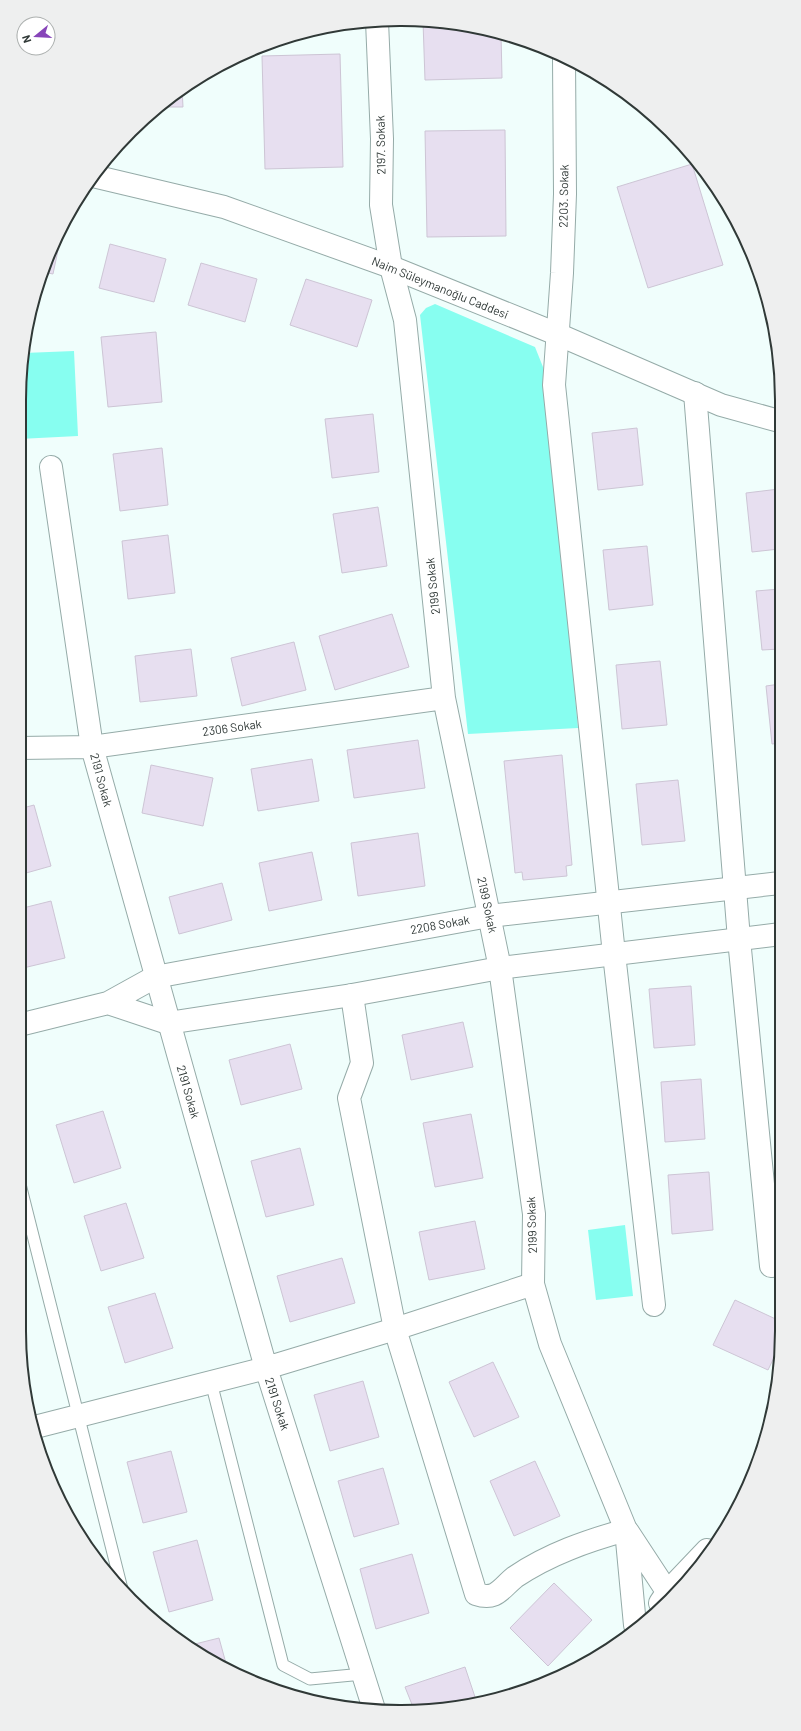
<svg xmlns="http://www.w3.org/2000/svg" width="801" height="1731" font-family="Barlow,sans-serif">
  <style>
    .green { fill: #87fef0 }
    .building { fill: #e7dff0; stroke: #cdc5d5 }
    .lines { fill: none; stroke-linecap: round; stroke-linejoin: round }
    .service-casing { stroke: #95aba8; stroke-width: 13 }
    .minor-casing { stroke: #95aba8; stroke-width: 24 }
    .tertiary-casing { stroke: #95aba8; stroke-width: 24 }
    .service { stroke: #fff; stroke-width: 11 }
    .minor { stroke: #fff; stroke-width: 22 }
    .tertiary { stroke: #fff; stroke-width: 22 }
    .labels { text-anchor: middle; stroke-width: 3; stroke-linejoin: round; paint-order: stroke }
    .street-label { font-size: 12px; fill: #303937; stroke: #fff }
    .rim { fill: none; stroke: #303937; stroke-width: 2 }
  </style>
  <rect width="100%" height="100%" fill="#f0fefc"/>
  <path class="green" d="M435 304 535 347 543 367 547 394 578 728 468 734 420 315 426 308Z
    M74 351 78 436 19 439V400L24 353Z
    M625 1225 633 1296 596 1300 588 1230Z"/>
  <path class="building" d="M423 21 475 26 501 34 502 78 425 80Z
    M340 54 343 167 265 169 262 56Z
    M182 88 183 107H160Z
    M505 130 506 236 427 237 425 131Z
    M692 164 723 265 648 288 617 187Z
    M61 231H62L53 274 43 272 48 255Z
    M110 244 166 259 154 302 99 288Z
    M201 263 257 279 245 322 188 305Z
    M306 279 372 300 357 347 290 325Z
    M156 332 162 402 108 407 101 337Z
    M373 414 379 472 332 478 325 419Z
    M637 428 643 485 598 490 592 433Z
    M162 448 168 505 120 511 113 454Z
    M779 489V549L752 552 746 493Z
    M378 507 387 566 342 573 333 514Z
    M168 535 175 593 128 599 122 541Z
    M647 546 653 605 609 610 603 550Z
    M780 589V649L762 650 756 591Z
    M392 614 409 667 335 690 319 636Z
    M294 642 306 690 242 706 231 658Z
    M191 649 197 696 140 702 135 656Z
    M660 661 667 725 622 729 616 665Z
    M780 684V743L772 744 766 686Z
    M418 740 425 788 354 798 347 750Z
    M562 755 572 865 566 866 567 876 523 880 522 872 515 873 504 761Z
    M312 759 319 801 258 811 251 769Z
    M151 765 213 778 203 826 142 813Z
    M678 780 685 841 642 845 636 784Z
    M34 805 51 866 19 875V809Z
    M418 833 425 886 358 896 351 843Z
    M312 852 322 900 269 911 259 863Z
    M222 883 232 920 179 934 169 897Z
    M51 901 65 958 19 969V909Z
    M691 986 695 1045 654 1048 649 989Z
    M463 1022 473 1067 411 1080 402 1035Z
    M290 1044 302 1089 241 1105 229 1060Z
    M701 1079 705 1139 665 1142 661 1082Z
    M103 1111 121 1168 74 1183 56 1125Z
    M471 1114 483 1178 435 1187 423 1123Z
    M300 1148 314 1205 266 1217 251 1161Z
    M709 1172 713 1230 672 1234 668 1175Z
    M126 1203 144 1258 101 1271 84 1216Z
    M475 1221 485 1269 429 1280 419 1232Z
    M342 1258 355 1303 290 1322 277 1276Z
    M155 1293 173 1348 125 1363 108 1307Z
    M735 1300 782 1322 781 1343 768 1370 713 1345Z
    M493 1362 519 1417 474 1437 449 1382Z
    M363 1381 379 1437 330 1451 314 1395Z
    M171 1451 187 1512 143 1523 127 1462Z
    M535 1461 560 1516 514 1536 490 1481Z
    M383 1468 399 1524 354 1537 338 1481Z
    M197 1540 213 1600 169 1612 153 1552Z
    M412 1554 429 1613 376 1629 360 1569Z
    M554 1583 592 1620 548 1666 510 1628Z
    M219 1638 227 1667 210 1661 191 1645Z
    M465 1667 477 1703 451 1709 413 1707 405 1687Z"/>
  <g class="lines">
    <g class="service-casing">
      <path id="service" d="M19 1180 122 1589
        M211 1382 283 1665 310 1679 363 1674"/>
    </g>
    <g class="minor-casing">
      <path id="minor" d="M564 58 565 194 562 273 554 385 614 954 654 1305
        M695 393 739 939 771 1266 782 1265
        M51 467 92 747 266 1368 373 1706
        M19 748 92 747 444 698
        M352 995 362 1063 349 1098 395 1329 476 1594C497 1601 501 1588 515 1577 549 1554 587 1541 626 1530L550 1344 533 1284 534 1214 500 968 444 698 405 320 391 267 381 205 382 139 377 21
        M35 1427 266 1368 395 1329 533 1284"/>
    </g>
    <g class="tertiary-casing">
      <path id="tertiary" d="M93 176 224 207 391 267 557 334 721 405 779 421
        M108 1003 168 1023 352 995 500 968 781 934
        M19 1025 108 1003 155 977 489 916 780 883
        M626 1530 635 1625
        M628 1532 670 1596
        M660 1603 668 1591 707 1550"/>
    </g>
    <use href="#service" class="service"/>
    <use href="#minor" class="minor"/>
    <use href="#tertiary" class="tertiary"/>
  </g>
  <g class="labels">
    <g class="street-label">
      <text transform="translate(381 145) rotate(-91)" y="4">2197. Sokak</text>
      <text transform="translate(564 196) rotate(-89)" y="4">2203. Sokak</text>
      <text transform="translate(440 288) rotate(22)" y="4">Naim Süleymanoğlu Caddesi</text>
      <text transform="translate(433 586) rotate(-96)" y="4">2199 Sokak</text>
      <text transform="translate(232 728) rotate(-8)" y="4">2306 Sokak</text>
      <text transform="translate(101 780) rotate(75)" y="4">2191 Sokak</text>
      <text transform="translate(487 905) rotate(78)" y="4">2199 Sokak</text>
      <text transform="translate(440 925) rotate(-10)" y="4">2208 Sokak</text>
      <text transform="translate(188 1092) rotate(74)" y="4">2191 Sokak</text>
      <text transform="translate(532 1225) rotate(-92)" y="4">2199 Sokak</text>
      <text transform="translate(277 1404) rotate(72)" y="4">2191 Sokak</text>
    </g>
  </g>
  <path d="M0 0H801V1731H0ZM400 26H401A374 374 0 0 1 775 400V1331A374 374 0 0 1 401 1705H400A374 374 0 0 1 26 1331V400A374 374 0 0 1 400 26Z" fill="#eeefef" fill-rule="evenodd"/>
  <path class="rim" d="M400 26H401A374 374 0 0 1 775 400V1331A374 374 0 0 1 401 1705H400A374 374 0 0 1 26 1331V400A374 374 0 0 1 400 26Z"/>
  <g transform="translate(36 36) rotate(252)"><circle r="19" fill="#ffffff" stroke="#acb0af"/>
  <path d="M0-3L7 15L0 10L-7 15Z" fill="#8745b9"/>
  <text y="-6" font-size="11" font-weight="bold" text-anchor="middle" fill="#303937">N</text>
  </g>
</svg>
